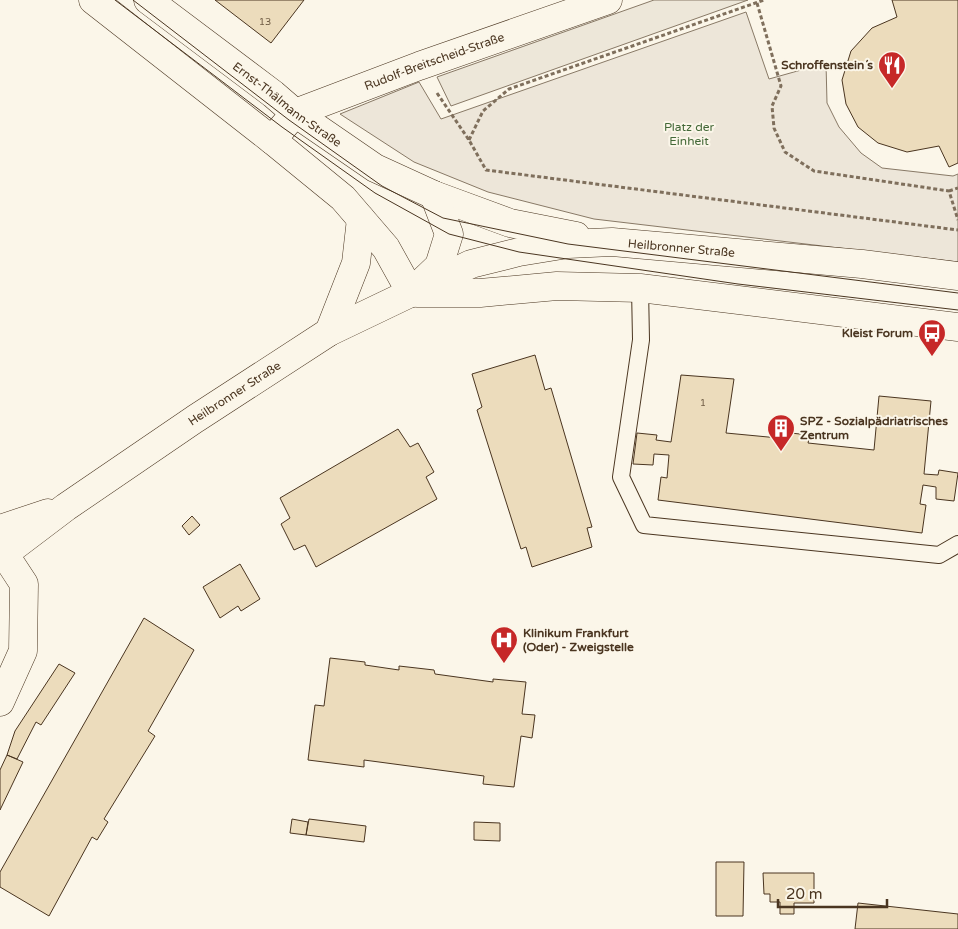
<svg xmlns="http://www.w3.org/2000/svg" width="958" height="929" font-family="'Varela Round',sans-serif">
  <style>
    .green { fill: #ede6d9; stroke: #887966 }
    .parking { fill: #ede7d9; stroke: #887966 }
    .building { fill: #ecdcbc; stroke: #4a3520 }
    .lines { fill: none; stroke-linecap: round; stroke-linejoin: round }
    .lane-casing { stroke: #4a3520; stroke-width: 18 }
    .street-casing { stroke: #4a3520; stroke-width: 29 }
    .secondary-casing { stroke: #4a3520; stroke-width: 29 }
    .path { stroke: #7f6f5c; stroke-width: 3; stroke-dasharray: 4 2.5; stroke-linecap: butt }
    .lane { stroke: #fbf6e9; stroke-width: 16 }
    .street { stroke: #fbf6e9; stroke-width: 28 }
    .secondary { stroke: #fbf6e9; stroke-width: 28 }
    .tram { stroke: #4a3520; stroke-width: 1 }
    .labels { text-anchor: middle; stroke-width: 4; stroke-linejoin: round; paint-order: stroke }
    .number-label { font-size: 10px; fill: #725f47 }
    .street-label { font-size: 12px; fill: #4a3520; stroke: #fbf6e9 }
    .poi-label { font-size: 12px; font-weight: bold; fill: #4a3520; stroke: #fbf6e9; text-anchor: end }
    .park-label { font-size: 12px; fill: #436837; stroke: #fbf6e9 }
  </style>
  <rect width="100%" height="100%" fill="#fbf6e9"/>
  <path class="green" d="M746 12 769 79 826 63 827 103 839 127 861 153 882 168 953 176 958 174V262L594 219 488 192 414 162 340 114 419 82 441 119Z"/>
  <path class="parking" d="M654 0H748L451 106 437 77Z"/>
  <path class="building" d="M215 0H304L271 43Z
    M892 0H958V163L949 167 939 146 907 152 878 143 858 127 846 104 842 80 851 51 872 28 897 17Z
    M535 355 545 390 551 388 592 527 587 528 592 547 532 567 526 547 521 549 477 410 482 407 472 374Z
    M681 375 734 379 726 433 789 439 790 433 810 435 808 443 874 450 879 396 931 401 924 474 938 475 939 470 958 473 954 501 936 499V487L923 485 920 504 926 505 922 533 658 500 661 477 667 478 669 455 654 454 653 465 633 464 637 433 657 435 656 440 671 442Z
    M398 429 410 447 418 443 434 472 426 477 437 499 316 567 305 545 294 550 281 524 290 518 280 498Z
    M192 516 200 525 189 535 182 526Z
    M240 564 260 599 241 611 238 606 220 618 203 587Z
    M144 618 194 650 148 731 155 736 104 819 108 822 97 840 92 837 49 916 0 887V872Z
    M330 658 365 662V665L399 670V666L434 670 435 674 493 682V679L526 682 522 714 535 715 532 738 521 736 514 787 483 784 484 776 364 760V767L308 760 315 705 324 706Z
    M59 664 75 673 41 725 36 722 17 759 7 755 15 731Z
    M7 755 23 762 0 810V770Z
    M292 819 308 822 306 835 290 833Z
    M309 819 366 826 364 842 306 835Z
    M474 822 500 823V841L474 840Z
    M716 862H744L743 916H716Z
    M763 873H814V903H794V914H780V902H770V894H764Z
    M858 903 958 914V929H855Z"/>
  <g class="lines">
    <g class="lane-casing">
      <path id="lane" d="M640 288 641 340 621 477 644 525 939 555 958 544"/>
    </g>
    <g class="street-casing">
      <g id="street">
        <path id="s1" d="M272 140 295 113 419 66 608 0"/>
        <path d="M0 702 23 651 24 584 5 555"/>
      </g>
    </g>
    <g class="secondary-casing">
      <g id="secondary">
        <path d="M93 0 272 140 343 198 386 248 411 293"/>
        <path id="s2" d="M148 0 273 94 295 113 375 168 434 195 510 223 576 236"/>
        <path d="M419 285 439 266 449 234 434 195"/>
        <path d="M417 293H480L557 286 640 288 958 327"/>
        <path d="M329 332 356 263 361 219"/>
        <path d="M0 529 48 513"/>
        <path id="s3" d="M0 557 66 507 195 419 329 332 471 264 519 252 568 244 612 242 862 264 958 276"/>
      </g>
    </g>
    <path class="path" d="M757 3 781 86 772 106 774 128 785 152 814 171 949 191 958 220
      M437 93 469 140 486 170 958 230
      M469 140 483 111 509 89 764 0
      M949 191 958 188"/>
    <use href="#lane" class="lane"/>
    <use href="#street" class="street"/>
    <use href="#secondary" class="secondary"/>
    <path class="tram" d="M115 0 282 127 375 193 449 234 519 252 738 284 958 310
      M133 0 289 120 382 186 443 218 568 244 958 293"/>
  </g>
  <defs>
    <g id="restaurant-pin" transform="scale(1.4375)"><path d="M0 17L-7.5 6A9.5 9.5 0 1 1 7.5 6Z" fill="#c62828" stroke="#fbf6e9"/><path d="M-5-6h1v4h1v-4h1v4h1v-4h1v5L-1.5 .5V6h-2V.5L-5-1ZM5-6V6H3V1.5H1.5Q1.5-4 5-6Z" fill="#fff"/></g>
    <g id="bus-pin" transform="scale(1.4375)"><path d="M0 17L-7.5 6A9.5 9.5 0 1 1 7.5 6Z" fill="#c62828" stroke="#fbf6e9"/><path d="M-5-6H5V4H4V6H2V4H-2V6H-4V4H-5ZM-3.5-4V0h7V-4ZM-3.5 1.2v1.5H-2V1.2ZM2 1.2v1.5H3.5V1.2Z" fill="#fff"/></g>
    <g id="building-pin" transform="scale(1.4375)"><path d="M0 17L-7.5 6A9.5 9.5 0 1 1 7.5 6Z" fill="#c62828" stroke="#fbf6e9"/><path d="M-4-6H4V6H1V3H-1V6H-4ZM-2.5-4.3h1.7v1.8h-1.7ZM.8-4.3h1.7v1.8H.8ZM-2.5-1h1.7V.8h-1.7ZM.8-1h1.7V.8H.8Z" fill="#fff"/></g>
    <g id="hospital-pin" transform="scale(1.4375)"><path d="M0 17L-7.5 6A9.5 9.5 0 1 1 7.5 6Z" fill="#c62828" stroke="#fbf6e9"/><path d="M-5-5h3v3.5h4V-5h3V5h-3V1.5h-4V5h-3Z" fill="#fff"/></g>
  </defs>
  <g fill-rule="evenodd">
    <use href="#restaurant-pin" x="892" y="65"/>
    <use href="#bus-pin" x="932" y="333"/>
    <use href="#building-pin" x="781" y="428"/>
    <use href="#hospital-pin" x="504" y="640"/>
  </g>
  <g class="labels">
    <g class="number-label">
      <text x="265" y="25">13</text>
      <text x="703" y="406">1</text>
    </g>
    <g class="street-label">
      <text dy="4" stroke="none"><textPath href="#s1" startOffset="184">Rudolf-Breitscheid-Straße</textPath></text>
      <text dy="4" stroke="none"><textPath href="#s2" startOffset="174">Ernst-Thälmann-Straße</textPath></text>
      <text dy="4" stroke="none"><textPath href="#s3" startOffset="769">Heilbronner Straße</textPath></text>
      <text dy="4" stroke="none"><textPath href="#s3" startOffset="286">Heilbronner Straße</textPath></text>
    </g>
    <g class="poi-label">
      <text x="873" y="69">Schroffenstein´s</text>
      <text x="913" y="337">Kleist Forum</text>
      <text x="800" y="425" text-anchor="start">SPZ - Sozialpädriatrisches<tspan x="800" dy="14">Zentrum</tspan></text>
      <text x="523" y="637" text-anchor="start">Klinikum Frankfurt<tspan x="523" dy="14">(Oder) - Zweigstelle</tspan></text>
    </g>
    <g class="park-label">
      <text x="689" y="131">Platz der<tspan x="689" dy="14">Einheit</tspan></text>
    </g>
  </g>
  <path d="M778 899v8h109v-8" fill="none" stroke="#4a3520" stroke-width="2.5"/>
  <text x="786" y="899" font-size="15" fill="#4a3520" stroke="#fbf6e9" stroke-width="4" paint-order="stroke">20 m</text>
</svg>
